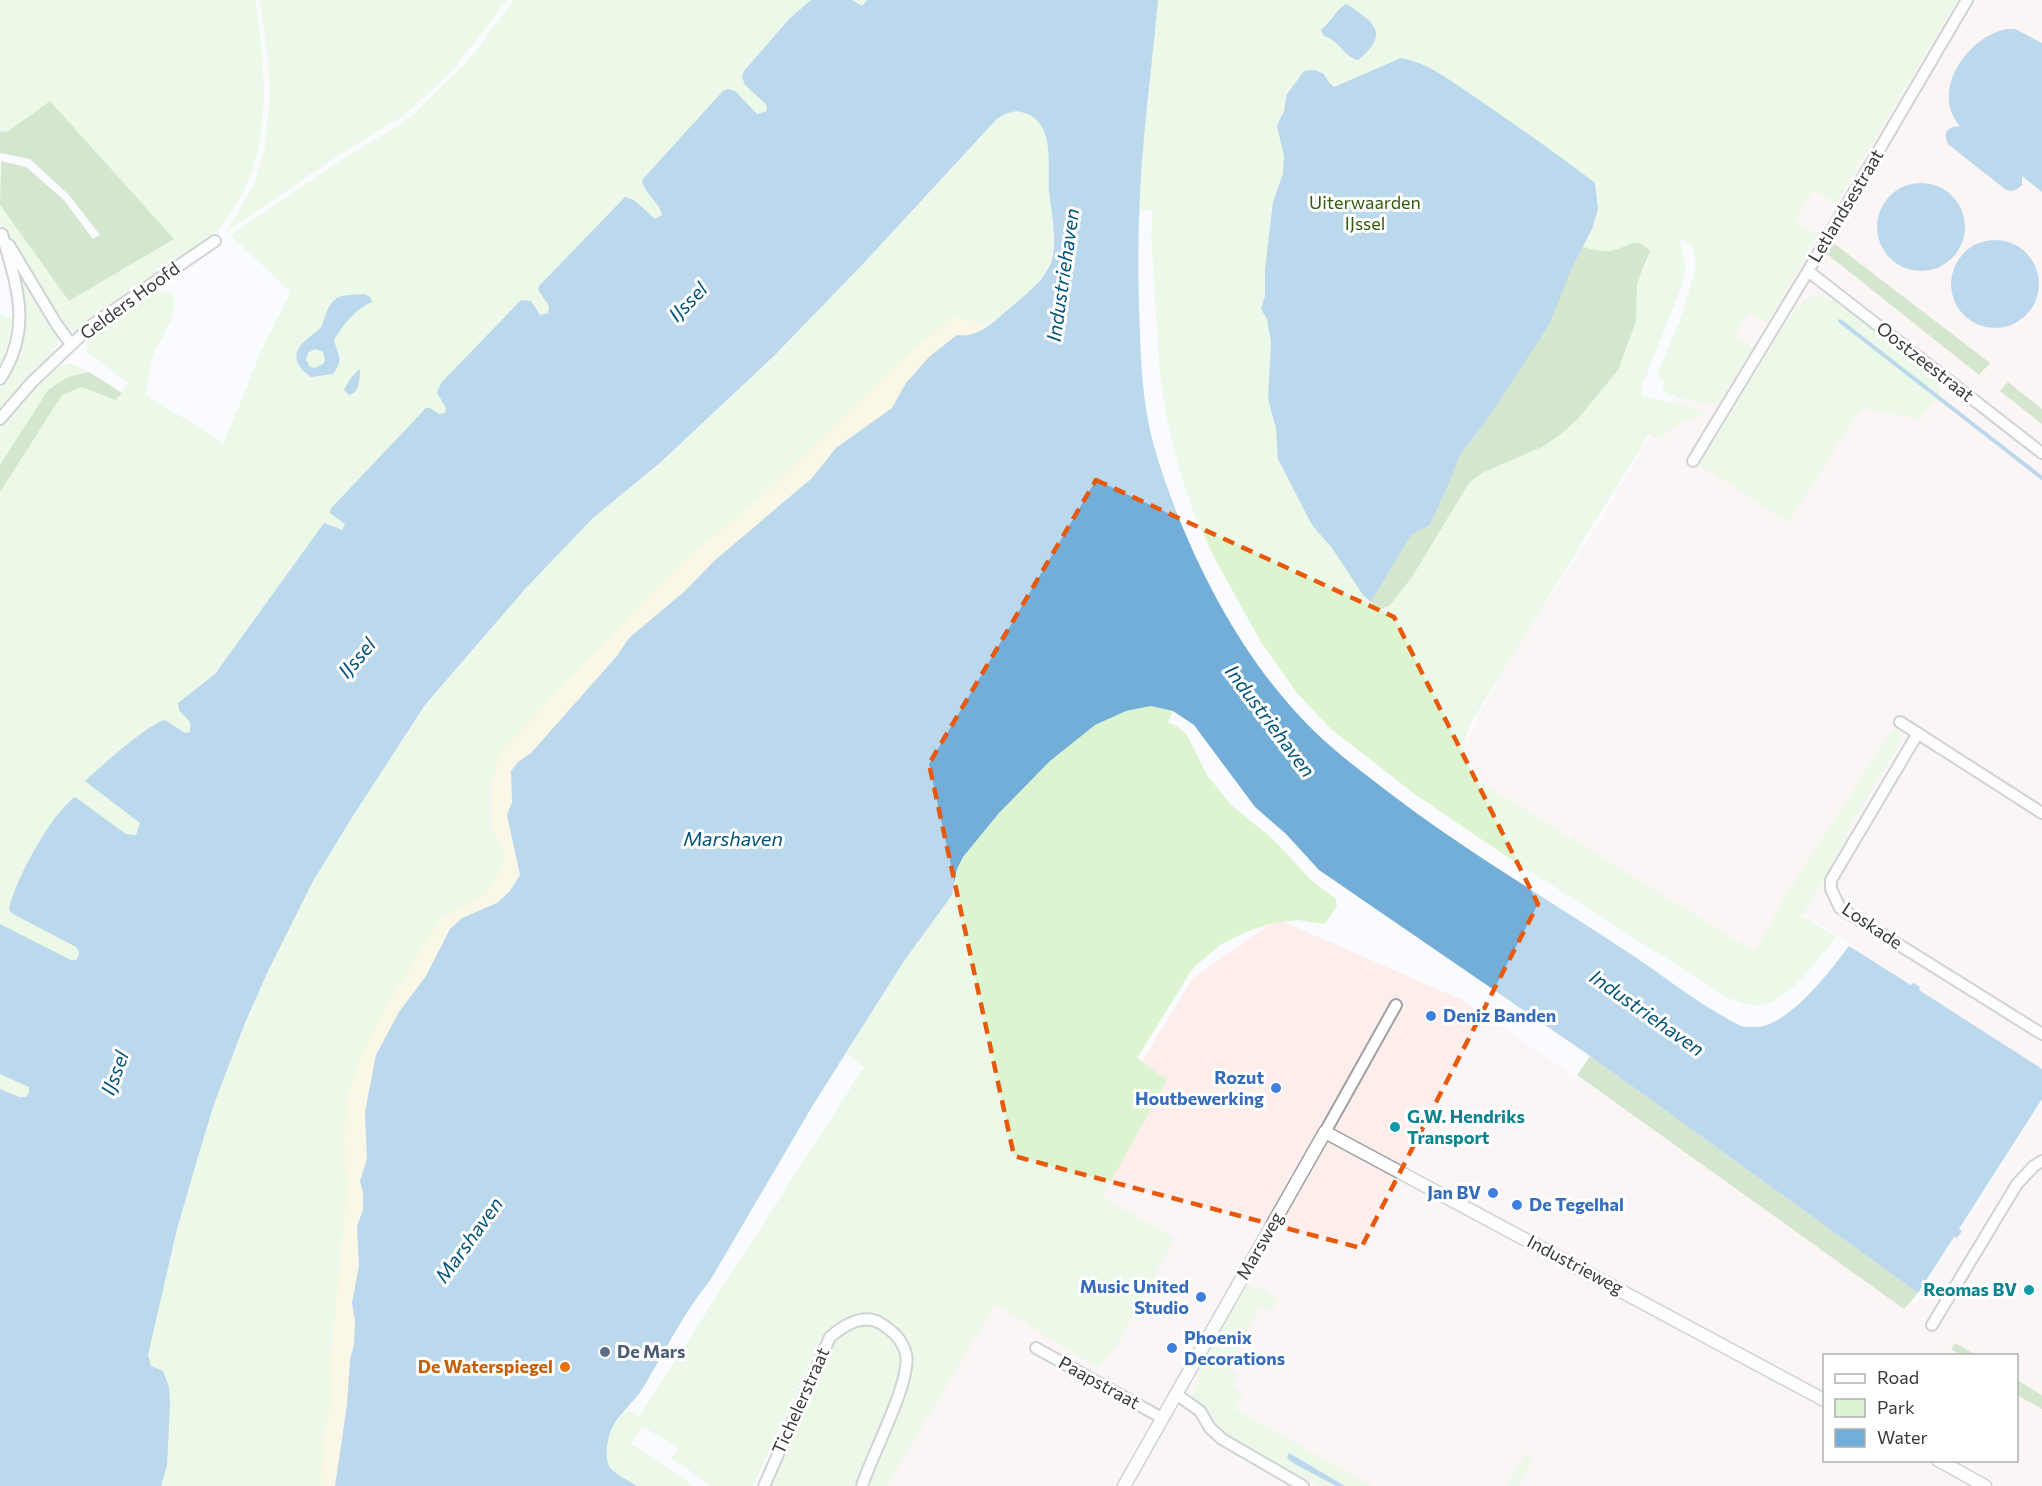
<svg xmlns="http://www.w3.org/2000/svg" width="2042" height="1486" font-family="Commissioner,sans-serif">
  <style>
    .industrial { fill: #fdedeb; fill-rule: evenodd }
    .green { fill: #dcf4cf; fill-rule: evenodd }
    .forest { fill: #a7cc93 }
    .sand { fill: #fbf2cc }
    .water { fill: #72aed7; fill-rule: evenodd }
    .lines { fill: none; stroke-linecap: round; stroke-linejoin: round }
    .stream { stroke: #72aed7; stroke-width: 4 }
    .minor-casing { stroke: #a0a1a3; stroke-width: 14 }
    .tertiary-casing { stroke: #a0a1a3; stroke-width: 15 }
    .minor { stroke: #fff; stroke-width: 10 }
    .tertiary { stroke: #fff; stroke-width: 12 }
    .marked { fill: none; stroke: #e8590c; stroke-width: 4.5; stroke-dasharray: 12 8; stroke-linejoin: round }
    .shop-dot { fill: #3f7fe0; stroke: #fff; stroke-width: 2 }
    .culture-dot { fill: #0f9aa8; stroke: #fff; stroke-width: 2 }
    .service-dot { fill: #5c6f8a; stroke: #fff; stroke-width: 2 }
    .food-dot { fill: #e8710a; stroke: #fff; stroke-width: 2 }
    .labels { text-anchor: middle; stroke-width: 6; stroke-linejoin: round; paint-order: stroke }
    .park-label { font-size: 18px; fill: #315c0c; stroke: #fff }
    .street-label { font-size: 18px; fill: #38393a; stroke: #fff }
    .shop-label { font-size: 18px; font-weight: bold; fill: #366cbe; stroke: #fff; text-anchor: start }
    .culture-label { font-size: 18px; font-weight: bold; fill: #0d838f; stroke: #fff; text-anchor: start }
    .service-label { font-size: 18px; font-weight: bold; fill: #4e5e75; stroke: #fff; text-anchor: start }
    .food-label { font-size: 18px; font-weight: bold; fill: #c56008; stroke: #fff; text-anchor: end }
    .water-label { font-size: 20px; font-style: italic; fill: #025379; stroke: #fff }
  </style>
  <rect width="100%" height="100%" fill="#fafbfe"/>
  <path class="industrial" d="M1928 0 1952 13 1959 0H2042V1070L1783 900 1755 954 1492 792 1459 752 1516 649 1593 532 1769 238Z
    M1277 919 1460 999 1915 1304 2042 1103V1486H882L1193 978ZM1824 1356H2016V1460H1824Z"/>
  <path class="green" d="M0 0H255C269 88 275 178 204 244 188 260 167 271 148 284 124 299 101 319 75 331L67 330 60 322 27 263 0 223V205L69 301 174 239 7 132 0 131Z
    M260 0H507L453 70 403 116 348 149 227 231 255 181 265 147 270 97 268 62Z
    M514 0H868L764 119 0 1197V490L62 395 82 387 115 400 122 393 128 383 138 389 87 353 86 336 140 295C151 292 161 291 172 294 181 314 159 338 153 357 149 369 148 383 146 395L224 443 262 349 291 292 230 235 339 161 406 121 469 60Z
    M1126 0H1958L1836 203 1813 190 1795 222 1817 235 1768 323 1748 312 1735 336 1754 347 1719 402C1702 406 1680 398 1664 391L1663 386 1664 380 1657 374 1679 323 1695 271 1696 263 1693 247 1679 238C1684 254 1687 266 1683 283L1641 389 1643 396 1703 410 1704 412 1703 415 1678 424 1660 439 1649 434 1474 718C1461 742 1460 760 1479 781L1755 952 1781 903 1893 728 1899 732 1902 740 1856 816 1847 837 1802 916 1836 937C1817 960 1788 1004 1756 1005 1746 1005 1737 1001 1728 998L1509 858 1416 795 1331 729 1296 692 1261 642 1216 561 1195 516 1179 469 1167 419 1160 376 1151 234 1153 211 1052 209C1051 225 1056 244 1051 260 1044 285 1004 314 983 329L519 864 450 929 335 1486H160L156 1369 150 1366 147 1356 177 1229 198 1157 214 1104 245 1023 267 971 312 883 351 819 425 706 526 588 593 518 661 463 774 357 862 265 996 121C1013 107 1020 112 1040 117ZM1583 247C1604 253 1627 254 1649 258L1637 284 1636 322 1628 346 1617 370 1594 400 1578 419 1542 447 1482 473 1469 483 1412 577 1461 453 1485 423 1549 325 1571 270Z
    M13 258 57 332 58 342 52 356 0 413V388L15 361 24 327V307Z
    M1823 296 1836 302 1934 378 1940 390 1935 400 1920 419 1861 408 1789 522 1699 465 1797 305 1811 297Z
    M0 313 12 319 8 343 0 367Z
    M70 363 89 372 68 377 0 465V425C19 403 39 369 70 363Z
    M1151 706 1173 711 1168 722 1178 727 1187 735 1207 775 1231 805 1274 840 1311 880 1336 899 1337 906 1325 924 1298 920 1273 923 1246 932 1220 945 1193 968 1137 1058 1167 1080 1102 1197 1175 1238 1115 1348 1097 1368 995 1304 887 1486H870L879 1453 910 1374C915 1331 877 1301 838 1322 831 1325 826 1332 821 1338L753 1486H712L671 1458 678 1448 642 1426 631 1444 694 1486H637L616 1474 607 1462V1447L612 1428 627 1409 639 1417 864 1067 846 1054 904 961 955 884 957 869 963 857 999 813 1050 761 1095 725 1126 711Z
    M1248 1287 1264 1290 1278 1300 1271 1312 1260 1307 1229 1369 1238 1374 1232 1387 1243 1393 1235 1409 1372 1486H1345L1303 1462 1300 1459 1293 1463 1336 1486H1317L1238 1442 1222 1430 1191 1395 1196 1385 1203 1357 1242 1289Z
    M861 1326C890 1325 904 1351 899 1378L859 1486H768L831 1343 849 1329Z
    M1525 1454 1533 1459 1518 1486H1507Z"/>
  <path class="forest" d="M50 101 174 239 69 301 0 205 1 161 26 167 64 200 93 239 100 235 69 195 30 159 0 153V131L7 132Z
    M1832 242 1990 363 1979 375 1827 254Z
    M1632 243H1640L1650 251 1637 284 1636 322 1618 370 1578 419 1557 437 1542 447 1482 473 1469 483 1412 577 1389 606 1377 610 1371 602 1411 535 1430 525 1450 481 1461 453 1485 423 1513 380 1583 247C1606 253 1611 253 1632 243Z
    M89 372 122 393 115 400 82 387 62 395 0 492V465L48 390 68 377Z
    M2008 382 2042 409V424L2000 391Z
    M1590 1056 1918 1293 1904 1309 1577 1075Z
    M1955 1343 1976 1355H1961L1951 1349Z
    M2017 1380 2042 1395V1409L2017 1395Z"/>
  <path class="sand" d="M952 317 989 325 930 356 906 383 892 408 836 448 812 478 780 504 685 591 629 638 601 674 531 753 512 771V802L507 815 520 874 510 891 497 903 462 918 450 929 426 976 399 1012 376 1055 372 1084 368 1093 364 1128 367 1142V1159L360 1181 363 1193V1210L357 1226 359 1266 352 1303 355 1320 354 1344 350 1360 348 1405 335 1486H321L323 1440 330 1407 331 1352 347 1189 344 1143 347 1100 358 1062 380 1017 440 918 484 895 492 885 503 865 504 853 492 831 491 792 499 753 680 564 763 495 895 366Z"/>
  <path class="water" d="M811 0H852L862 6 867 0H1158C1154 46 1148 91 1144 137 1138 201 1137 267 1140 332 1141 372 1144 414 1156 453 1185 549 1239 657 1311 728 1333 750 1358 769 1383 788 1459 847 1543 896 1623 949 1656 970 1686 995 1719 1014 1727 1018 1736 1025 1745 1027 1747 1027 1757 1027 1759 1027 1792 1022 1830 971 1849 946L1911 985 1913 983 1920 987 1919 990 2042 1069V1099L1959 1229 1962 1231 1957 1238 1954 1237 1918 1293 1590 1056 1319 870 1286 834 1255 807 1194 725 1173 711 1151 706 1126 711 1095 725 1050 761 999 813 963 857 957 869 952 895 904 961 813 1105 711 1279C684 1312 665 1351 643 1388 634 1402 619 1414 612 1428 608 1436 606 1450 607 1460 609 1473 627 1479 637 1486H335L347 1405 350 1360 354 1344 355 1320 352 1303 359 1266 357 1226 363 1210V1193L360 1181 367 1159 365 1112 376 1055 399 1012 426 976 450 929 462 918 497 903 510 891 520 875 507 815 512 802 511 771 518 762 531 753 617 656 629 638 685 591 714 561 812 478 836 448 892 408 906 383 930 356 957 335C975 338 991 325 1004 313 1021 298 1046 281 1052 259 1057 237 1051 212 1049 190 1047 165 1056 124 1025 113 1013 109 1005 113 996 120L862 265 774 356 661 462 593 518 526 588 425 705 351 819 312 883 268 971 245 1023 214 1104 198 1157 177 1229 148 1355 151 1366 163 1371 169 1387 170 1404 167 1466 161 1486H0V1089L19 1097H26L29 1093V1087L0 1074V924L71 960H76C80 955 80 952 76 947L13 914 9 910C15 880 51 814 75 797L126 834 136 835 140 823 85 781C99 768 149 723 165 720L185 733 190 732V722L179 710 178 703 215 674 324 523 342 530 345 524 330 513 331 508 336 503 426 408H430L439 414 445 413 446 408 437 393 441 383 521 300 531 301 540 315 548 313 549 306 538 290 539 286 625 197 634 200 655 219 662 215C659 201 644 194 642 180L723 91 728 89 735 91 757 114 767 111 766 104 745 85 742 77 744 71 789 19Z
    M1346 4C1352 7 1357 11 1362 15 1385 31 1377 44 1358 60 1344 57 1339 40 1324 36L1321 30C1330 23 1336 10 1346 4Z
    M2006 29H2015L2042 43V192L2022 176V185C2017 190 2013 192 2006 190L1948 144C1942 133 1948 126 1960 126 1929 91 1968 37 2006 29Z
    M1401 58C1430 63 1453 83 1478 99 1517 126 1557 154 1595 183L1598 209 1592 229 1571 270 1549 325 1485 423 1461 453 1450 481 1430 525 1411 535 1371 602 1363 595 1332 548 1312 525 1278 459 1276 429 1268 398 1271 342 1267 319 1261 309 1265 296V269L1273 202 1283 174 1284 156 1277 126 1284 111 1287 94 1304 71 1315 70 1324 74 1328 81 1334 87Z
    M1877 227a44 44 0 1 1 88 0a44 44 0 1 1-88 0Z
    M1951 284a44 44 0 1 1 88 0a44 44 0 1 1-88 0Z
    M365 294 370 297 372 302C355 309 343 325 334 340 338 355 344 360 333 374L311 377C295 366 290 353 307 339 311 335 317 332 321 327 326 317 327 304 337 298 344 294 357 295 365 294ZM315 349 323 352 325 360 323 364 315 368 310 367 306 360 308 353Z
    M359 369 360 371C359 381 360 392 349 395L344 390 350 379Z
    M1289 1453 1345 1486H1336L1293 1463 1287 1458Z"/>
  <g class="lines">
    <path class="stream" d="M1840 321 2042 478"/>
    <g class="minor-casing">
      <path id="minor" d="M9 245 57 325 71 344
        M1808 271 2042 453
        M0 379C33 328 17 287 2 234
        M0 419 32 382 92 325 215 241
        M1693 461 1808 271 1967 0
        M1900 722 2042 813
        M1918 733 1831 880V889L1840 908 2042 1034
        M1325 1132 1396 1005
        M1932 1325 2017 1184 2034 1166 2042 1161
        M1036 1348 1162 1418
        M1176 1394 1200 1411 1210 1428 1222 1439 1303 1486
        M764 1486 830 1337C843 1326 863 1313 880 1323 893 1331 902 1339 906 1354 912 1381 871 1456 862 1486"/>
    </g>
    <g class="tertiary-casing">
      <path id="tertiary" d="M1938 1460 1985 1486
        M1124 1486 1325 1132 1824 1400"/>
    </g>
    <use href="#minor" class="minor"/>
    <use href="#tertiary" class="tertiary"/>
  </g>
  <path d="M0 0H2042V1486H0ZM1096 480 1394 617 1538 904 1361 1248 1014 1156 929 764Z" fill="#fafbfe" fill-opacity=".55" fill-rule="evenodd"/>
  <path class="marked" d="M1096 480 1394 617 1538 904 1361 1248 1014 1156 929 764Z"/>
  <g class="shop-dot">
    <circle cx="1431" cy="1016" r="6"/>
    <circle cx="1276" cy="1088" r="6"/>
    <circle cx="1493" cy="1193" r="6"/>
    <circle cx="1517" cy="1205" r="6"/>
    <circle cx="1201" cy="1297" r="6"/>
    <circle cx="1172" cy="1348" r="6"/>
  </g>
  <g class="culture-dot">
    <circle cx="1395" cy="1127" r="6"/>
    <circle cx="2029" cy="1290" r="6"/>
  </g>
  <circle class="service-dot" cx="605" cy="1352" r="6"/>
  <circle class="food-dot" cx="565" cy="1367" r="6"/>
  <g class="labels">
    <g class="park-label">
      <text x="1365" y="209">Uiterwaarden<tspan x="1365" dy="21">IJssel</tspan></text>
    </g>
    <g class="street-label">
      <text transform="translate(1846 206) rotate(-59)" y="6">Letlandsestraat</text>
      <text transform="translate(130 301) rotate(-36)" y="6">Gelders Hoofd</text>
      <text transform="translate(1925 362) rotate(38)" y="6">Oostzeestraat</text>
      <text transform="translate(1872 926) rotate(34)" y="6">Loskade</text>
      <text transform="translate(1260 1246) rotate(-60)" y="6">Marsweg</text>
      <text transform="translate(1575 1265) rotate(28)" y="6">Industrieweg</text>
      <text transform="translate(1099 1383) rotate(29)" y="6">Paapstraat</text>
      <text transform="translate(801 1401) rotate(-66)" y="6">Tichelerstraat</text>
    </g>
    <g class="shop-label">
      <text x="1443" y="1022">Deniz Banden</text>
      <text x="1264" y="1084" text-anchor="end">Rozut<tspan x="1264" dy="21">Houtbewerking</tspan></text>
      <text x="1481" y="1199" text-anchor="end">Jan BV</text>
      <text x="1529" y="1211">De Tegelhal</text>
      <text x="1189" y="1293" text-anchor="end">Music United<tspan x="1189" dy="21">Studio</tspan></text>
      <text x="1184" y="1344">Phoenix<tspan x="1184" dy="21">Decorations</tspan></text>
    </g>
    <g class="culture-label">
      <text x="1407" y="1123">G.W. Hendriks<tspan x="1407" dy="21">Transport</tspan></text>
      <text x="2017" y="1296" text-anchor="end">Reomas BV</text>
    </g>
    <g class="service-label">
      <text x="617" y="1358">De Mars</text>
    </g>
    <g class="food-label">
      <text x="553" y="1373">De Waterspiegel</text>
    </g>
    <g class="water-label">
      <text transform="translate(1063 275) rotate(-82)" y="7">Industriehaven</text>
      <text transform="translate(688 302) rotate(-46)" y="7">IJssel</text>
      <text transform="translate(357 658) rotate(-49)" y="7">IJssel</text>
      <text transform="translate(1270 721) rotate(53)" y="7">Industriehaven</text>
      <text x="733" y="846">Marshaven</text>
      <text transform="translate(1647 1013) rotate(35)" y="7">Industriehaven</text>
      <text transform="translate(115 1073) rotate(-70)" y="7">IJssel</text>
      <text transform="translate(469 1240) rotate(-54)" y="7">Marshaven</text>
    </g>
  </g>
  <rect x="1823" y="1354" width="195" height="108" fill="#ffffff" stroke="#afb0b0" stroke-width="1.5"/>
  <rect x="1835" y="1374" width="30" height="9" fill="#ffffff" stroke="#afb0b0" stroke-width="1.5"/>
  <text x="1877" y="1384" font-size="18" fill="#38393a">Road</text>
  <rect x="1835" y="1399" width="30" height="18" fill="#dcf4cf" stroke="#afb0b0" stroke-width="1.5"/>
  <text x="1877" y="1414" font-size="18" fill="#38393a">Park</text>
  <rect x="1835" y="1429" width="30" height="18" fill="#72aed7" stroke="#afb0b0" stroke-width="1.5"/>
  <text x="1877" y="1444" font-size="18" fill="#38393a">Water</text>
</svg>
